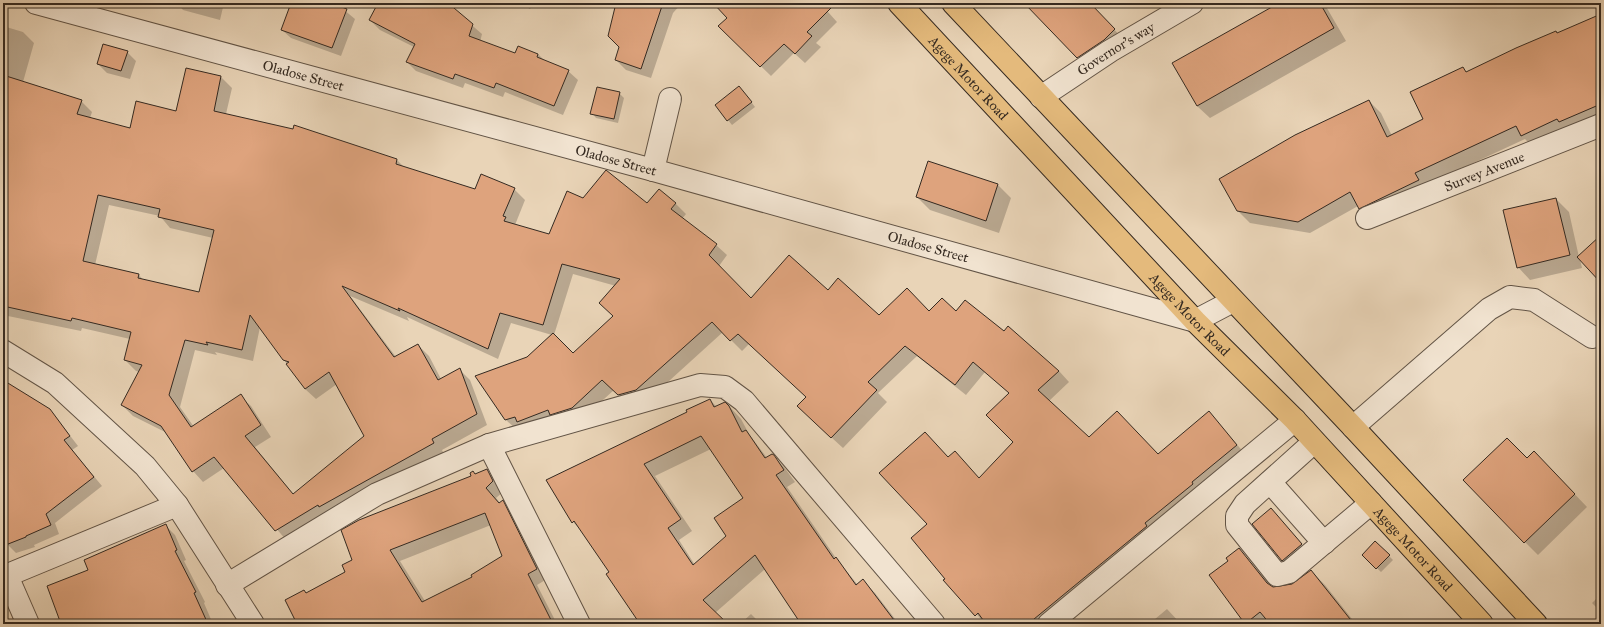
<svg xmlns="http://www.w3.org/2000/svg" width="1604" height="627" font-family="'IM FELL Great Primer',serif">
  <style>
    .shadow { fill: #0003; fill-rule: evenodd }
    .building { fill: #dea37d; stroke: #352a21; fill-rule: evenodd }
    .lines { fill: none; stroke-linecap: round; stroke-linejoin: round }
    .minor-casing { stroke: #625446; stroke-width: 24 }
    .major-casing { stroke: #352a21; stroke-width: 24 }
    .minor { stroke: #f1e3d0; stroke-width: 22 }
    .major { stroke: #e4ba7c; stroke-width: 22 }
    .labels { text-anchor: middle; stroke-width: 3.5; stroke-linejoin: round; paint-order: stroke }
    .street-label { font-size: 14px; fill: #352a21; stroke: #f1e3d0 }
  </style>
  <rect width="100%" height="100%" fill="#e9d4b7"/>
  <filter id="stains"><feTurbulence type="fractalNoise" baseFrequency=".005" numOctaves="4"/><feColorMatrix values="0 0 0 0 .2 0 0 0 0 .09 0 0 0 0 .02 0 0 0 .5 -.17"/></filter>
  <radialGradient id="worn" r=".72"><stop offset=".6" stop-color="#630" stop-opacity="0"/><stop offset="1" stop-color="#630" stop-opacity=".3"/></radialGradient>
  <path class="shadow" d="M177 3H224L220 20 183 10Z
    M292 3H346L343 9 355 19 341 56 291 38 282 30Z
    M379 3H446L482 34 480 42 515 54H538L545 61 568 71 578 80 563 115 505 92 503 97 465 83 463 88 416 71 407 62 414 47 380 30 370 20Z
    M520 3H534L530 9Z
    M617 3H682L673 13 651 78 626 70 616 60 620 47Z
    M714 3H820L837 22 816 43 821 47 805 63 794 53 771 76 720 26 728 18Z
    M1025 3H1089L1127 43 1091 70Z
    M1281 3H1324L1346 41 1210 118 1197 106Z
    M1601 17V121L1534 148 1525 139 1426 185 1371 220 1358 206 1310 233 1250 223 1238 211 1369 101 1381 113 1392 136 1424 120 1463 69 1467 73 1556 32 1558 34Z
    M3 26 23 32 34 43 23 82 81 101 92 112 90 118 130 129 177 112 221 77 232 88 226 114 397 160 404 167 476 191 514 189 525 200 515 225 549 236 584 199 647 204 675 203 686 214 682 219 716 245 727 255 719 266 751 299 828 291 879 316 956 312 1004 332 1059 371 1069 382 1049 401 1089 438 1158 455 1209 413 1247 456 1052 624H985L947 579 929 525 925 433 949 458 980 479 1014 442 1010 394 985 372 966 395 917 356 878 393 887 402 843 448 809 417 807 397 749 344 742 351 723 332 647 401 629 406 614 390 583 418 517 430 506 420 528 358 552 335 511 323 498 359 407 317 409 321 350 296 396 357 418 345 429 356 441 379 459 369 470 380 487 425 442 450 444 454 287 541 224 468 203 482 193 471 167 433 133 416 122 405 139 372 136 371 125 360 130 339 82 328 81 331 3 315ZM109 205 160 216 170 228 213 238 199 293 144 281 139 275 95 265ZM573 274 616 286 614 317 573 354 554 335ZM260 327 305 389 316 399 337 384 366 436 294 495 255 447 271 437 251 406 240 396 194 427 180 407 195 350 217 355 215 352 253 361Z
    M127 52 136 61 130 79 107 73 98 64Z
    M743 91 755 107 732 125 716 105Z
    M619 93 624 98 618 123 596 118 592 113Z
    M929 162 998 185 1011 198 999 233 930 210 917 197Z
    M1556 199 1569 212 1579 257 1601 236V281L1580 259 1582 268 1530 280 1518 267Z
    M3 380 49 410 58 420 78 446 72 450 102 486 55 523 59 534 34 545 35 547 16 553 8 545 3 547Z
    M710 400 717 407 729 406 741 419 749 434 767 458 772 455 784 467 795 482 787 487 838 561 858 585 863 581 875 593 899 624H803L765 569 715 613 727 624H642L610 572 581 530 573 522 548 481 688 413ZM711 449 744 499 728 537 695 565 679 540 692 531 655 476Z
    M1527 460 1547 465 1587 507 1538 555 1525 542Z
    M487 471 497 481 503 492 496 498 500 503 503 502 513 512 547 579 537 585 557 624H298L306 594 346 573 353 560 476 475ZM491 525 503 557 473 577 425 601 400 561Z
    M1271 509 1310 554 1291 569 1282 560Z
    M165 525 175 535 186 560 184 561 205 602 204 603 213 624H62L89 570Z
    M1375 542 1393 560 1381 572 1363 555Z
    M1239 549 1273 588 1293 585 1311 571 1325 585 1356 624H1246L1210 575 1230 561Z
    M1601 594V612L1592 603Z
    M1167 609 1181 624H1149Z
    M751 614 761 624H740Z"/>
  <path class="building" d="M291 3H331L347 9 332 48 281 30Z
    M378 3H448L473 24 469 36 515 53 518 46 538 54 537 57 569 70 554 106 496 83 494 88 455 74 453 79 406 62 415 44 369 20Z
    M616 3H663L641 69 615 60 619 47 608 36Z
    M713 3H836L807 32 812 36 795 54 784 44 760 67 718 26 727 18Z
    M1024 3H1090L1115 29 1104 40 1077 58Z
    M1279 3H1320L1334 28 1197 106 1172 63Z
    M1601 14V104L1559 122 1557 119 1521 136 1516 126 1415 173 1419 180 1359 209 1350 192 1298 222 1237 211 1219 179 1295 135 1369 100 1387 137 1423 119 1410 92 1463 67 1466 72 1516 48 1556 31 1557 33Z
    M103 44 128 51 121 71 97 64Z
    M186 68 221 76 214 111 293 129 294 125 397 159 396 164 475 189 481 174 515 188 503 216 506 217 504 221 549 234 567 191 583 198 606 170 647 203 659 189 676 203 671 209 717 244 709 255 751 298 789 255 828 290 838 278 879 315 907 288 929 311 942 298 956 311 965 300 1004 331 1008 326 1059 371 1038 390 1089 437 1117 411 1158 454 1209 411 1237 445 1192 482 1193 484 1145 523 1147 526 1028 624H986L978 613 975 616 943 580 945 579 911 538 927 524 879 473 925 432 948 457 955 451 979 478 1013 442 986 415 1009 393 973 362 955 385 905 346 868 382 877 390 831 438 797 406 806 397 738 334 730 341 712 322 636 390 618 395 602 380 572 408 550 415 548 410 517 422 515 417 505 420 475 376 527 357 553 333 573 353 613 316 599 303 620 279 562 264 543 325 500 313 488 349 398 308 400 311 342 286 394 357 418 344 438 380 460 368 477 414 432 439 434 443 319 507 318 505 275 531 214 457 192 472 161 426 121 405 142 365 124 360 131 332 72 318 71 321 3 306V75L82 100 77 114 130 128 136 101 176 111ZM98 195 160 209 158 217 214 230 199 292 138 278 139 274 83 261ZM250 315 283 360 289 362 286 364 305 389 329 372 364 436 293 494 245 436 261 425 241 394 191 427 169 395 185 340 208 345 206 342 242 350Z
    M739 86 752 102 727 121 715 105Z
    M597 87 620 92 614 119 590 114Z
    M928 161 998 184 986 221 916 197Z
    M1556 198 1570 255 1517 268 1503 210Z
    M1601 235V283L1577 257Z
    M3 380 50 409 70 436 64 440 94 477 46 514 51 525 26 536V537L3 546Z
    M710 399 714 407 725 402 729 406 742 432 746 430 765 458 772 454 774 455 784 470 776 475 834 559 836 557 856 585 863 579 897 624H801L755 555 703 600 728 624H640L606 574 609 572 574 521 572 523 546 480 687 412 686 410ZM701 436 743 498 714 518 726 536 693 565 668 528 681 519 644 464Z
    M1507 438 1527 458 1534 451 1575 494 1524 543 1463 480Z
    M487 469 493 481 486 488 499 503 503 500 537 569 528 574 553 624H297L285 600 304 590 306 593 345 572 342 565 352 560 341 530 359 520 471 476 470 473 473 471 475 474ZM485 513 502 556 471 575 472 577 422 602 390 550Z
    M1271 508 1302 544 1282 561 1252 524Z
    M166 524 177 550 175 551 196 592 194 593 208 624H61L47 586 88 570 84 560Z
    M1375 541 1390 555 1376 569 1362 555Z
    M1239 548 1267 583 1273 587 1292 584 1311 570 1354 624H1270L1260 612 1245 624 1209 575 1228 561 1226 558Z"/>
  <g class="lines">
    <g class="minor-casing">
      <g id="minor">
        <path id="s1" d="M36 3 653 170 1195 321 1233 301"/>
        <path id="s2" d="M1041 97 1110 51 1192 3"/>
        <path d="M653 170 670 99"/>
        <path id="s3" d="M1367 218 1601 125"/>
        <path d="M3 351 55 383 145 466 177 505 253 624"/>
        <path d="M1353 427 1489 309 1510 297 1534 300 1592 337"/>
        <path d="M1314 442 1245 504 1237 516V525L1277 575 1289 572 1371 503"/>
        <path d="M489 445 579 624"/>
        <path d="M1270 482 1324 543"/>
        <path d="M7 576 28 624"/>
        <path d="M3 577 177 505"/>
        <path d="M227 585 377 494 489 445 700 385 725 387 744 401 934 624"/>
        <path d="M1049 624 1295 420"/>
      </g>
    </g>
    <g class="major-casing">
      <g id="major">
        <path id="s4" d="M899 3 1195 321 1295 420 1482 624"/>
        <path d="M953 3 1353 427 1536 624"/>
      </g>
    </g>
    <use href="#minor" class="minor"/>
    <use href="#major" class="major"/>
  </g>
  <g class="labels">
    <g class="street-label">
      <text dy="5" stroke="none"><textPath href="#s2" startOffset="89">Governor's way</textPath></text>
      <text dy="5" stroke="none"><textPath href="#s1" startOffset="277">Oladose Street</textPath></text>
      <text dy="5" stroke="none"><textPath href="#s4" startOffset="102">Agege Motor Road</textPath></text>
      <text dy="5" stroke="none"><textPath href="#s1" startOffset="601">Oladose Street</textPath></text>
      <text dy="5" stroke="none"><textPath href="#s3" startOffset="126">Survey Avenue</textPath></text>
      <text dy="5" stroke="none"><textPath href="#s1" startOffset="925">Oladose Street</textPath></text>
      <text dy="5" stroke="none"><textPath href="#s4" startOffset="426">Agege Motor Road</textPath></text>
      <text dy="5" stroke="none"><textPath href="#s4" startOffset="750">Agege Motor Road</textPath></text>
    </g>
  </g>
  <rect width="1604" height="627" fill="none" stroke="#e9d4b7" stroke-width="16"/>
  <rect x="4" y="4" width="1596" height="619" fill="none" stroke="#352a21" stroke-width="2"/>
  <rect x="8" y="8" width="1588" height="611" fill="none" stroke="#352a21"/>
  <rect width="100%" height="100%" filter="url(#stains)"/>
  <rect width="100%" height="100%" fill="url(#worn)"/>
</svg>
